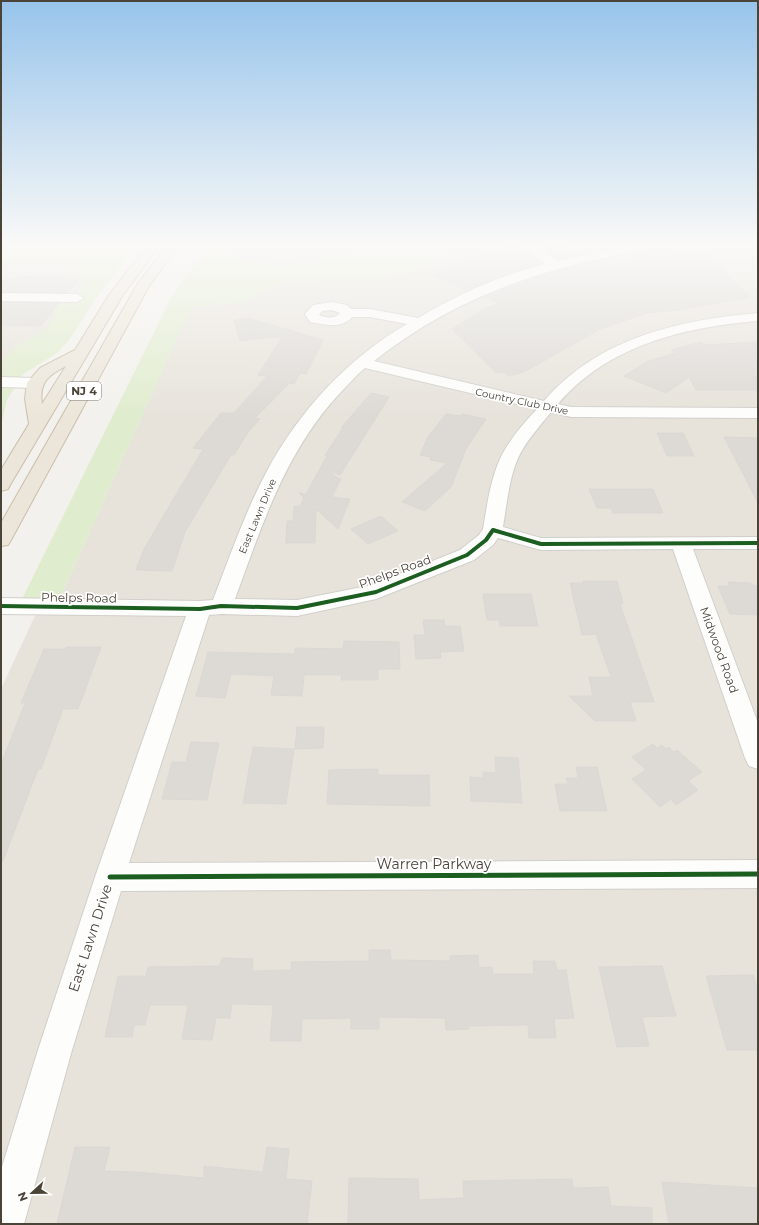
<svg xmlns="http://www.w3.org/2000/svg" width="759" height="1225" font-family="Montserrat,sans-serif">
  <style>
    .residential { fill: #e7e3db }
    .green { fill: #e0ecce }
    .building { fill: #dddad5; stroke: #dbd8d3 }
    .lines { fill: none; stroke-linecap: round; stroke-linejoin: round }
    .minor-casing { stroke: #d1cfcb; stroke-width: 2 }
    .highway-casing { stroke: #cabea9; stroke-width: 2 }
    .minor { fill: #fdfdfc; fill-rule: evenodd }
    .highway { fill: #ece6da; fill-rule: evenodd }
    .cycleway-far1-casing { stroke: #fff; stroke-width: 6 }
    .cycleway-casing { stroke: #fff; stroke-width: 8 }
    .cycleway-far1 { stroke: #1b5e20; stroke-width: 4 }
    .cycleway { stroke: #1b5e20; stroke-width: 5 }
    .labels { text-anchor: middle; stroke-width: 3.5; stroke-linejoin: round; paint-order: stroke }
    .far-street-label { font-size: 10px; fill: #494338; stroke: #fff }
    .shield { fill: #fff; stroke: #807b74; stroke-width: 1 }
    .shield-label { font-size: 11px; font-weight: bold; fill: #494338 }
    .street-label { font-size: 12px; fill: #494338; stroke: #fff }
    .near-street-label { font-size: 14px; fill: #494338; stroke: #fff }
  </style>
  <rect width="100%" height="100%" fill="#f3f1ed"/>
  <path class="residential" d="M224 245H387L284 267 233 258Z
    M433 245H758V1224H1V689L39 607H56L191 307 243 302 282 282 393 276 451 257Z
    M72 259 86 278 77 298 43 332 18 346 1 361V260Z"/>
  <path class="green" d="M1 245H138L97 297 69 340 57 353 22 375 7 400 1 425V361C7 356 12 350 18 346 36 333 50 335 55 310L61 304 77 298 86 278 72 259 2 261Z
    M209 245H225L233 258 284 267 387 245H433L451 257 393 276 282 282 243 302 191 307 56 607H18L173 294Z"/>
  <path class="building" d="M513 245H521L542 263 512 272 468 290 430 275 458 264 482 257 479 255Z
    M538 245H569L586 253 557 259Z
    M704 252 751 297 678 310 647 313 600 329 524 372 508 376 504 372 496 373 452 329 484 309 500 303 484 297 541 276 600 260 612 266Z
    M19 276 63 278 61 280H79L68 292H1V279H17Z
    M1 302 59 303 41 326 1 325Z
    M248 318 323 340 306 374 300 373 294 384 290 383 255 418 260 419 248 432 234 455H231L185 532 172 571 136 570 144 549 203 449 193 448 221 413H234L267 376 258 375 283 336 240 341 234 320Z
    M700 342 705 345 758 342V390H696L689 377 666 393 624 376 648 361 676 353 671 350Z
    M371 393 389 397 340 475 328 470 338 478 341 479 332 497 350 499 338 529 316 509 315 543H286L287 521H293L294 506H300L304 498 299 493 306 494 327 456 325 455 343 428H341Z
    M446 414 460 416 462 414 486 419 466 449 451 487 425 511 402 502 447 463 430 460 431 457 420 455 428 437Z
    M657 433H683L694 456H667Z
    M724 437 758 438V503L735 458Z
    M589 489H653L663 513H613L611 508H597Z
    M381 516 398 531 368 544 351 529Z
    M583 581H617L623 604H620L654 702H630L636 721H595L569 696H593L589 677H611L596 634 582 635 570 583H584Z
    M728 582 751 583 752 585 758 586V615L730 614 718 586H729Z
    M483 594H531L538 626H500L499 620H487Z
    M423 620H444L445 626H460L464 651 440 652 441 658 416 659 414 635H425Z
    M344 641 399 642 400 669H378V680H341L342 675H304L302 696 271 695 274 676 231 674 225 698 196 696 208 652 295 654V648L343 649Z
    M66 647H101L78 709H63L41 769H38L3 861H1V764L25 703H21L44 649H65Z
    M297 727H324L323 748 295 749Z
    M191 742 219 743 207 800 162 799 172 762H186Z
    M653 744 657 748 662 745 666 749 669 747 674 752 677 750 702 772 688 781 698 790 676 805 671 799 660 807 632 779 646 770 632 757Z
    M253 747 294 749 286 804 243 803Z
    M495 757 518 758 522 803 471 801 470 777 483 778V772L496 773Z
    M576 767H597L607 811H560L555 784H568L566 778H578Z
    M378 769V775H429L430 806 327 804 329 770Z
    M369 950H390L391 960 450 961V956L478 955 479 968 492 967 493 974H534L533 961H555L557 970H566L574 1018 554 1019 556 1038H529L528 1025 469 1026V1029L446 1030 445 1018 379 1017V1029H351V1018L302 1019 301 1041H270L273 1005 232 1004 230 1018H216L212 1040 182 1039 188 1005H150L145 1025H134L132 1037H105L118 976H146L148 967 220 966 222 958 253 959 252 971 291 970V962L369 961Z
    M662 966 676 1016 642 1017 649 1046 617 1047 599 967Z
    M753 975 758 990V1050H727L706 976Z
    M75 1147H110L104 1171 136 1172 204 1178V1166L263 1172 267 1147 289 1149 286 1179 312 1181 307 1224H57Z
    M349 1178 418 1179 419 1200 464 1198 463 1181 572 1179 573 1188 608 1187 611 1206 652 1208V1224H348Z
    M662 1182 758 1188V1224H669Z"/>
  <g class="lines">
    <g class="minor-casing">
      <path id="minor" d="M522 245H535L557 261 632 245H658L652 248C547 267 459 294 374 361L544 401C598 338 679 320 758 313V321C685 327 608 345 558 404L571 407 758 408V418L571 417 551 412C540 426 528 439 520 454 509 476 507 503 503 527L541 538 758 537V549H693L758 723V769L749 766 745 758 673 549 541 550 498 538 493 545 474 560 376 599 297 616 221 614 209 615 129 863 758 860V888L121 891 72 1050 24 1224H1V1170L38 1050 95 877 186 616 1 614V598L200 601 213 600C230 556 245 512 267 471 299 411 348 358 407 324L370 317H352C342 329 324 325 310 322L305 314 313 305 332 302 347 305 351 309H370L418 318C457 295 501 275 545 264ZM332 310 340 313C335 319 325 318 319 315L322 311ZM365 368 537 409C523 424 508 441 500 459 490 481 487 506 483 529L479 535 460 550 372 585 297 600 235 599C262 525 286 450 341 392 349 384 356 375 365 368Z
        M1 293 77 294 84 298 77 302 1 301Z
        M1 377 35 378 40 380 43 383 40 386 35 388 1 387Z"/>
    </g>
    <g class="highway-casing">
      <path id="highway" d="M148 245H160L123 295 10 485 8 489 1 491V470L29 424 25 399 27 383 40 368 75 350 109 295ZM66 366 42 404C39 383 48 375 66 366Z
        M167 245H179L149 286 11 540 8 545 1 546V523L137 285Z"/>
    </g>
    <use href="#minor" class="minor"/>
    <use href="#highway" class="highway"/>
    <g class="cycleway-far1-casing">
      <path id="cycleway-far1" d="M1 606 200 609 221 606 297 608 376 592 467 555 486 540 493 530 541 544 758 543"/>
    </g>
    <g class="cycleway-casing">
      <path id="cycleway" d="M110 877 758 874"/>
    </g>
    <use href="#cycleway-far1" class="cycleway-far1"/>
    <use href="#cycleway" class="cycleway"/>
  </g>
  <linearGradient id="sky" x2="0" y2="1"><stop stop-color="#97c4eb"/><stop offset="0.59" stop-color="#faf9f7"/><stop offset="1" stop-color="#faf9f7" stop-opacity="0"/></linearGradient>
  <rect width="759" height="416" fill="url(#sky)"/>
  <g class="labels">
    <g class="far-street-label">
      <text transform="translate(522 401) rotate(12)" y="4">Country Club Drive</text>
      <text transform="translate(257 516) rotate(-67)" y="4">East Lawn Drive</text>
    </g>
    <rect class="shield" x="67" y="382" width="34" height="18" rx="3"/>
    <g class="shield-label">
      <text x="84" y="395">NJ 4</text>
    </g>
    <g class="street-label">
      <text transform="translate(395 572) rotate(-20)" y="4">Phelps Road</text>
      <text transform="translate(79 598) rotate(1)" y="4">Phelps Road</text>
      <text transform="translate(719 650) rotate(70)" y="4">Midwood Road</text>
    </g>
    <g class="near-street-label">
      <text x="434" y="869">Warren Parkway</text>
      <text transform="translate(90 938) rotate(-72)" y="5">East Lawn Drive</text>
    </g>
  </g>
  <rect width="759" height="1225" fill="none" stroke="#494338" stroke-width="4"/>
  <g transform="translate(32 1193) rotate(248)" stroke="#ffffff" stroke-width="3" paint-order="stroke">
  <path d="M0-3L7 15L0 10L-7 15Z" fill="#494338"/>
  <text y="-6" font-size="11" font-weight="bold" text-anchor="middle" fill="#494338">N</text>
  </g>
</svg>
